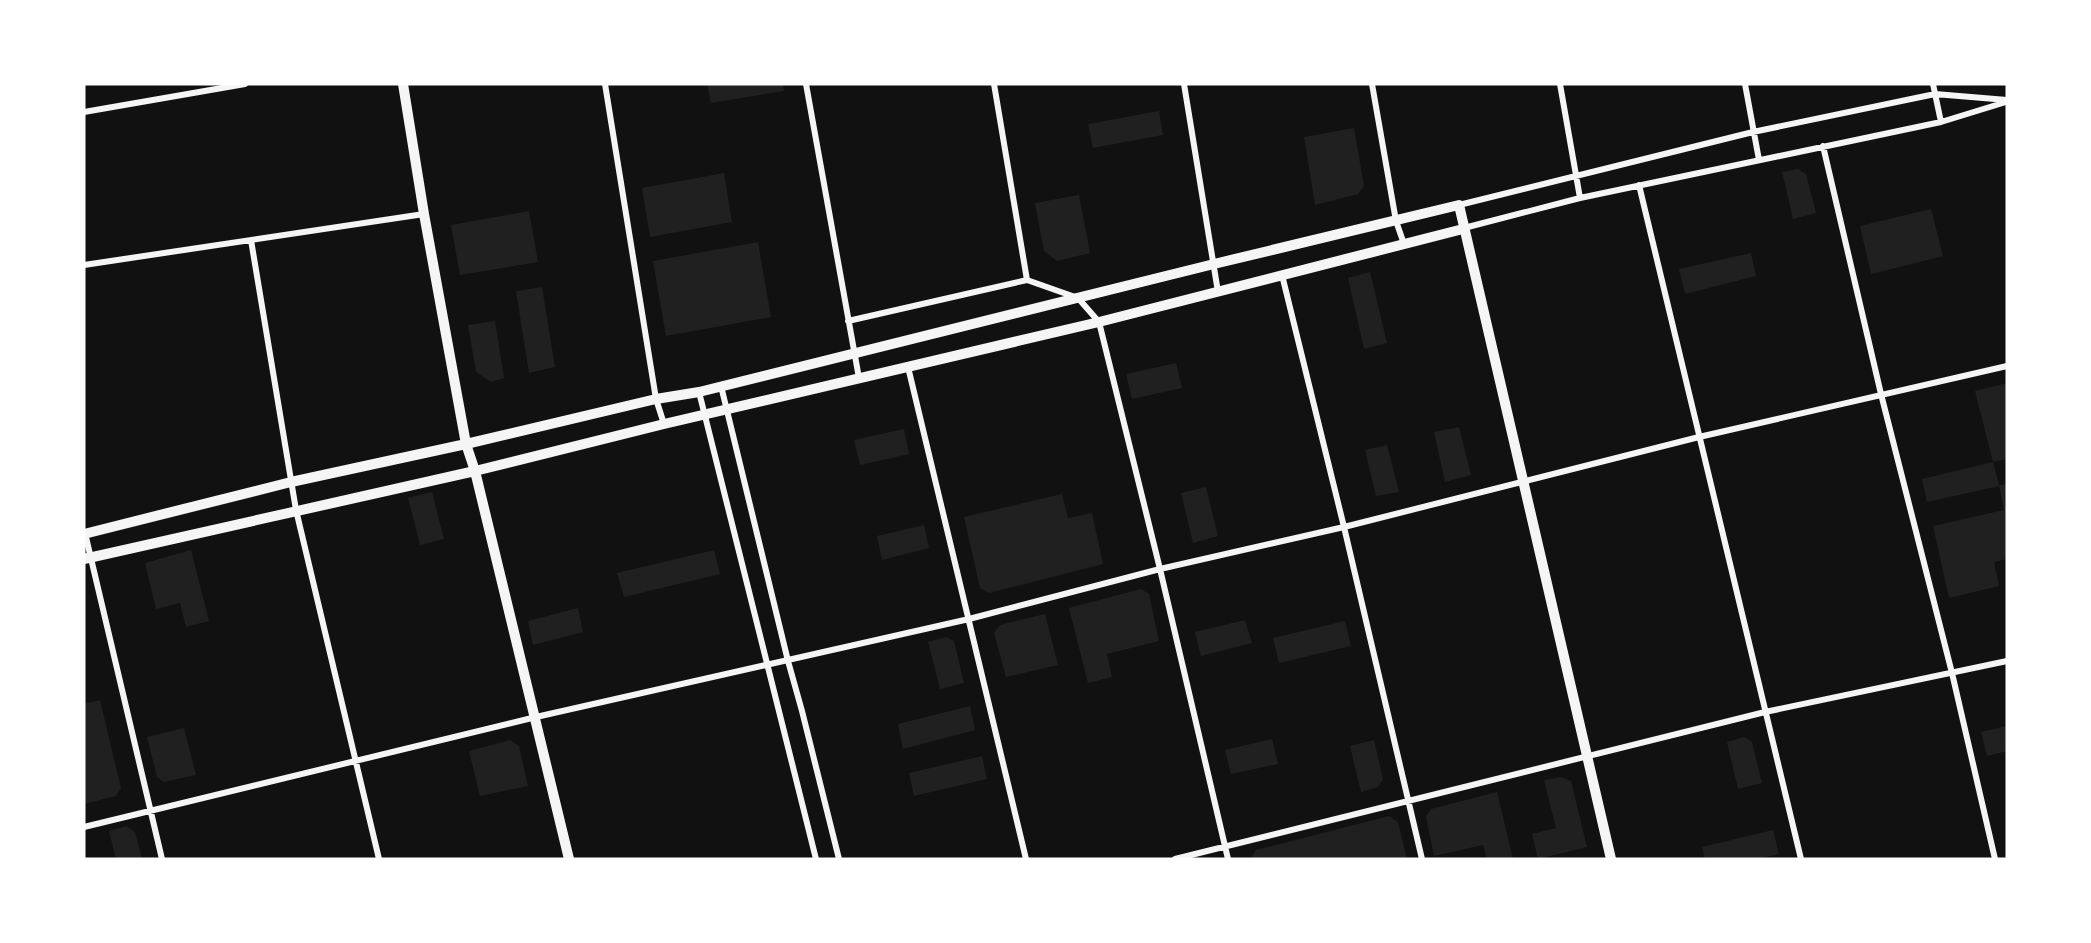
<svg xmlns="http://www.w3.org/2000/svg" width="2091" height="943" font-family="'Source Sans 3',sans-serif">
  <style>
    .green { fill: #202020 }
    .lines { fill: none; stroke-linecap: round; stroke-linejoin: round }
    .minor { stroke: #f5f5f5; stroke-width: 6 }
    .tertiary { stroke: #f5f5f5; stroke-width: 10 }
  </style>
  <rect width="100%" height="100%" fill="#111"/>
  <path class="green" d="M707 84H783L784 91 711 103Z
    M1159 111 1163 135 1093 148 1088 124Z
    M1354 128 1364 186 1358 194 1315 205 1304 137Z
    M1798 169 1806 174 1816 213 1793 219 1782 172Z
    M724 173 732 222 650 237 642 188Z
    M1079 195 1090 253 1057 261 1044 251 1035 203Z
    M1931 209 1943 256 1871 274 1860 226Z
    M529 211 538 262 460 275 451 225Z
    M758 242 771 317 666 336 653 261Z
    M1751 253 1756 276 1685 294 1679 269Z
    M1370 272 1387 343 1364 349 1348 278Z
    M542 287 555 367 529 373 516 291Z
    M495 321 504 378 491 382 476 372 468 325Z
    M1176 363 1182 388 1132 399 1126 374Z
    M2007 383V459L1993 462 1999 485 2007 484V559L1994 562 1999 586 1949 598 1933 526 2004 510 1999 486 1927 502 1922 479 1993 462 1975 391Z
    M1459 427 1471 475 1445 482 1434 432Z
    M904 429 909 454 860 465 854 440Z
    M1387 445 1399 492 1376 496 1365 450Z
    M1206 487 1218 536 1193 543 1181 493Z
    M432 492 444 539 420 545 408 498Z
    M1062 494 1068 518 1092 513 1103 564 989 593 980 588 964 517Z
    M924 525 929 548 882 560 877 536Z
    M191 550 209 621 186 627 180 603 156 609 145 563Z
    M714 550 720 574 624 597 617 573Z
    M1141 589 1149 594 1159 641 1107 654 1112 677 1088 683 1069 608Z
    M578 608 583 632 533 645 528 621Z
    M1045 614 1058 665 1006 677 994 633 1000 625Z
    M1245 620 1252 643 1201 656 1195 632Z
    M1345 621 1351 646 1279 663 1273 638Z
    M946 637 954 641 964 683 940 689 928 642Z
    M100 700 121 788 116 796 84 804V704Z
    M970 706 975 730 903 749 898 724Z
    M2007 726V751L1987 756 1981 732Z
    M184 728 196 775 164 782 157 777 147 737Z
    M1744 737 1752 742 1762 783 1738 789 1727 742Z
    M1272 739 1278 764 1231 774 1225 750Z
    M510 740 519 746 528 786 480 796 469 751Z
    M1374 740 1383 779 1378 787 1361 792 1350 746Z
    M982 756 987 779 914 796 909 773Z
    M1561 777 1571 781 1587 847 1538 859 1532 834 1556 828 1544 780Z
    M1497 792 1513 859H1487L1483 845 1434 856 1426 817 1431 809Z
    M1389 816 1398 822 1407 859H1250L1256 850Z
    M126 826 135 832 142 859H116L109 831Z
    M1773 830 1779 854 1757 859H1705L1702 847Z"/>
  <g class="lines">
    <path class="minor" d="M605 84 656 399 664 424
      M806 84 859 378
      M994 84 1027 280 1078 298 1099 322 1160 569 1228 859
      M1184 84 1218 292
      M1372 84 1396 221 1404 244
      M1560 84 1580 198
      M1745 84 1759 160
      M1933 84 1941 122
      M84 112 245 84
      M1823 146 1881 394 1952 673 1995 859
      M1639 185 1801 859
      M1459 205 1753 132 1935 94 2007 100
      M1464 228 1580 198 1941 122 2006 102
      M251 240 296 510 379 859
      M84 265 424 214
      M1282 275 1344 527 1422 859
      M848 321 1027 280
      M908 367 1026 859
      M721 386 788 661 802 711 839 859
      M699 392 816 859
      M85 533 162 859
      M84 827 536 717 969 619 1160 569 1344 527 1699 437 2007 366
      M1175 859 1765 712 2007 661"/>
    <path class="tertiary" d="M403 84 424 214 466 444 475 471 569 859
      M84 534 291 482 466 444 656 399 699 392 1214 264 1459 205 1611 859
      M84 559 475 471 664 424 1099 322 1463 229"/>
  </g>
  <rect width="2091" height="943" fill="none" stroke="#ffffff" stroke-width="171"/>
</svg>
